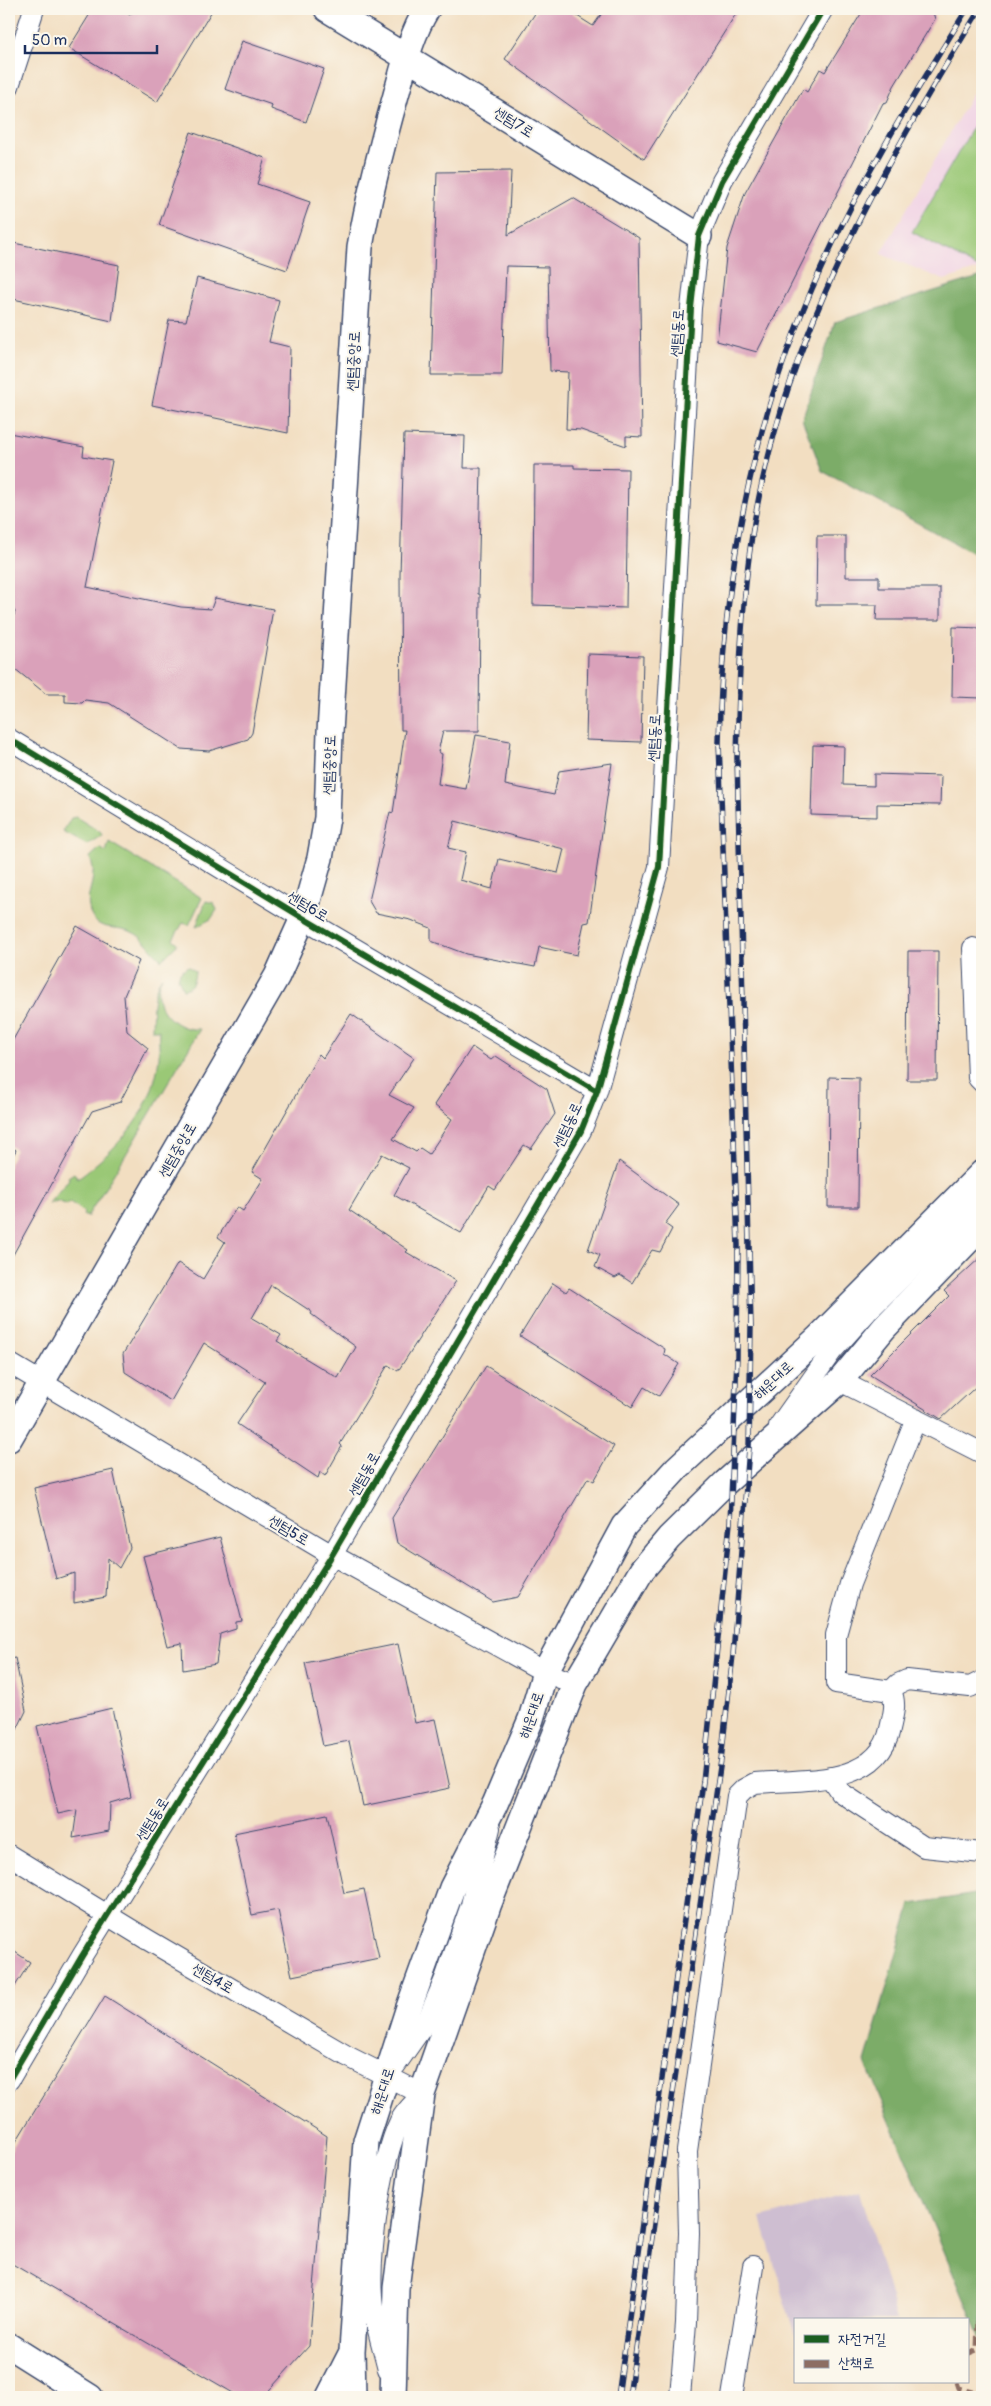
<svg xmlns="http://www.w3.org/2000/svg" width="991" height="2406" font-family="Pangolin,'Poor Story',sans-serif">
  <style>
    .built { fill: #f0d0e4 }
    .industrial { fill: #cebed1 }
    .green { fill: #9ac876; stroke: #5a7c6a }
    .forest { fill: #7bac67; stroke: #4b6e62 }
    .building { fill: #daa1ba; fill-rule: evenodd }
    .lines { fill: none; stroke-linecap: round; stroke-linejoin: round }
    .minor-casing { stroke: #3b496d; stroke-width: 22 }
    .major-casing { stroke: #3b496d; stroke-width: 28 }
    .minor { stroke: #fff; stroke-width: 20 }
    .major { stroke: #fff; stroke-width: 25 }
    .rail-casing { stroke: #1b2f5e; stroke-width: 5.5 }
    .rail { stroke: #fbf7ec; stroke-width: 4; stroke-dasharray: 11; stroke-linecap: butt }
    .quiet { stroke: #8d6e63; stroke-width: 5; stroke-dasharray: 10 5; stroke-linecap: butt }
    .cycleway-casing { stroke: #fbf7ec; stroke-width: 9 }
    .cycleway { stroke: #1b5e20; stroke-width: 6 }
    .labels { text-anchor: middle; stroke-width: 4; stroke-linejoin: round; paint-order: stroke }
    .street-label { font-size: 15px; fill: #1b2f5e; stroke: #fbf7ec }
  </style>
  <rect width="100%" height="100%" fill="#fbf7ec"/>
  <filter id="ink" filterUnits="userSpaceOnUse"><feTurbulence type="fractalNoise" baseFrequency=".02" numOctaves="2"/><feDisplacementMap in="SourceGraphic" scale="10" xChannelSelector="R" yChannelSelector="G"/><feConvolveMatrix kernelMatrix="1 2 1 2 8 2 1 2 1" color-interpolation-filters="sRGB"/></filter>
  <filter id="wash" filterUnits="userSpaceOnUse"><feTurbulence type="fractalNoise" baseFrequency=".0096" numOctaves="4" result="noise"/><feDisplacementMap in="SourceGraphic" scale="20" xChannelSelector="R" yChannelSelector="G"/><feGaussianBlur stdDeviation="1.12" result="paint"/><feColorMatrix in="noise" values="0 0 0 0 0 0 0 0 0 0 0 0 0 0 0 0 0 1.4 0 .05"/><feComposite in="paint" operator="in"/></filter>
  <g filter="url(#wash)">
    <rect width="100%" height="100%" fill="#f2dec1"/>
    <path class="built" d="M982 77V268L944 280 881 254Z"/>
    <path class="industrial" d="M860 2190 897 2320H795V2336L761 2218Z"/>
    <path class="green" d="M982 112V266L976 267 912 232Z
      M76 817 100 832 102 835 87 845 63 832 71 818Z
      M109 842 202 898 189 925 183 923 173 939 177 943 176 946 161 961C160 956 158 956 155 953 147 944 143 937 132 932 117 925 99 932 91 915 84 897 93 888 93 873 94 868 91 862 90 857L100 848 106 852Z
      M206 901 214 903 217 910 211 919 196 927Z
      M188 966 195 971C195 979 192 989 183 989L178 978 180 972Z
      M162 977C147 1002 173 1032 200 1029L125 1156 87 1217 83 1215 84 1212 70 1202 67 1205 57 1201 49 1203 69 1179 68 1177 74 1173 78 1178C119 1148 154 1110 159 1057 160 1048 158 1039 159 1030H152C153 1012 151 991 162 977Z"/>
    <path class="forest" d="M982 276V558L822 471 802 419 835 322Z
      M982 1893V2342L865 2062 911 1904Z"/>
    <g id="blocks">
      <path class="building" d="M93 9H119L130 15 134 9H213L157 102 69 48Z
        M538 9H566L593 26 605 9H739L644 159 505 59Z
        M864 9H932L935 19 894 86 887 102 883 103 757 352 717 341 727 248 745 193 803 89 807 92 820 69 825 72Z
        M242 41 324 69 306 122 271 109 272 105 225 89Z
        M191 132 265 158 257 184 310 202 287 270 159 225Z
        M511 171 508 235 573 198 639 238 642 437 626 436V446L581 430 566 429 568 372 550 371 548 267 506 266 502 375H431L437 172Z
        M9 242 119 265 112 321 9 298Z
        M197 278 279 300 269 342 290 347 288 433 152 405 169 320 186 321Z
        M9 433 84 447 83 456 112 461 87 587 181 607 211 609 215 598 273 609 252 733 248 739 209 751 181 749 109 703 85 700 82 703 65 702V694H46L9 664V632L15 612 9 601Z
        M404 434 465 436 464 468H481L478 594H480L479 731H443L438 752 442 754 438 784 466 789 476 735 510 741 505 785 554 795 559 771 612 763 589 922 584 923 577 955 539 947 535 967 466 954 431 941V928L411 920 376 913 369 901 390 812 393 813 405 730H401L400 575ZM455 821 564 849 558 873 499 859 492 889 460 880 466 852 448 848Z
        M534 465H574V468L628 469 626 608 533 605Z
        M817 536H846V577H879V588H940V620H876L877 605H816Z
        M953 627 982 628V698L952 697Z
        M588 654 643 656 641 742 586 740Z
        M813 745 844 746 843 785 874 786V774L941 776 940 805 877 804V817L811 815Z
        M77 926 139 961 124 996 127 1031 148 1048 120 1102 92 1111 9 1262V1163L16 1150 9 1145V1047Z
        M908 951H938L937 1080H907Z
        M351 1014 414 1058 389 1095 414 1108 393 1139 416 1152 420 1148 429 1154 452 1119 434 1105 472 1047 491 1060 496 1056 547 1089 555 1114 531 1149 524 1145 495 1190 489 1186 461 1233 394 1195 409 1168 382 1154 349 1210 408 1250 406 1252 456 1281 398 1371 388 1365 340 1444 342 1446 325 1476 320 1472 318 1478 237 1424 265 1382 204 1343 171 1401 125 1372 123 1354 178 1263 203 1279 225 1242 218 1237 237 1207 243 1211 263 1179 252 1172 319 1054 323 1058ZM271 1285 312 1312 311 1314 356 1347 338 1378 277 1341 281 1335 252 1318Z
        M829 1077 859 1078 858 1207H828Z
        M619 1161 679 1205 665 1224 672 1229 660 1252 652 1250 632 1283 620 1275 615 1278 595 1267 600 1255 588 1250Z
        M982 1256V1381L941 1419 870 1375 949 1296 944 1291Z
        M553 1283 566 1292 569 1288 665 1349 664 1354 679 1364 659 1396 644 1387 632 1407 520 1336Z
        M486 1366 614 1446 594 1481 588 1478 518 1597 493 1602 397 1543 392 1518Z
        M113 1470 130 1548 119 1568 108 1558 106 1597 74 1603V1573L56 1579 34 1488Z
        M220 1537 242 1621 236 1622V1629L220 1634 216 1664 183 1670 182 1643 167 1646 143 1556Z
        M398 1644 415 1723 435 1719 450 1788 363 1806 349 1741 323 1746 305 1663Z
        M15 1658 26 1711 9 1746V1659Z
        M112 1708 131 1797 110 1803 109 1831 73 1838 77 1810 58 1814 37 1726Z
        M327 1814 344 1893 364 1889 379 1958 292 1976 278 1910 252 1915 234 1833Z
        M9 1948 30 1962 9 1996Z
        M105 1996 327 2136 309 2346 263 2397H240L9 2262V2153Z"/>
    </g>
  </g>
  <g filter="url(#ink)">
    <use href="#blocks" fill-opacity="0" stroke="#3b496d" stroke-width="1"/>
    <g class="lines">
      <g class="minor-casing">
        <path id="minor" d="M9 86 34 9
          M9 739 303 918 597 1091
          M973 948 978 1078 982 1082
          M9 1363 332 1555 545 1672 575 1684
          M840 1381 982 1453
          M779 1426 832 1351 867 1312 982 1198
          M891 1691 898 1684 907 1680 970 1687 982 1681
          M830 1777 840 1792 924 1847 982 1853
          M9 1855 148 1940 347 2056 422 2094C415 2103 405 2111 400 2121 381 2160 367 2262 373 2306 376 2327 383 2348 388 2369
          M395 2066 428 2019 445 1979 471 1905 490 1828
          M9 2080 82 1956 332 1555 581 1131 597 1091 659 867 691 308 699 236 722 181 823 9
          M680 2397 686 2323 689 2233 687 2151 737 1796 744 1789 755 1783C801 1779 878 1787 890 1729 893 1715 897 1704 891 1691L836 1683V1635L850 1584 916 1419
          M732 2397 753 2266"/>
      </g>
      <g class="major-casing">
        <path id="major" d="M327 9 699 236
          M9 1439 277 976 303 918 320 858 327 818 330 732 360 247C369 195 382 145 396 95 404 66 411 35 427 9
          M9 2346 90 2397
          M329 2397 351 2354
          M353 2397 352 2351 366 2141 408 2010 452 1888 495 1804 531 1719 545 1672 624 1526 677 1468 817 1339 982 1173
          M393 2397 396 2288 422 2094 488 1906 575 1684 642 1570 669 1538 726 1482 840 1381 884 1328 982 1226"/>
      </g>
      <use href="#minor" class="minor"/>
      <use href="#major" class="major"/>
      <g class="rail-casing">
        <path id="rail" d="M618 2397 703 1782 730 1523 737 1358 738 1245 719 743C722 587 749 433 812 289 854 191 911 99 967 9
          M629 2397 721 1760 733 1655 749 1448 751 1326 737 758C739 681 741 604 753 529 785 336 879 173 980 9"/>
      </g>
      <use href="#rail" class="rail"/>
      <path class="quiet" d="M967 2354 977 2350 978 2318 982 2316
        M956 2382 958 2388 976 2393 980 2397"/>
      <g class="cycleway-casing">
        <path id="cycleway" d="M9 739 303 918 597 1091
          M9 2080 82 1956 332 1555 581 1131 597 1091 659 867 691 308 699 236 722 181 823 9"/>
      </g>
      <use href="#cycleway" class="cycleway"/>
    </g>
  </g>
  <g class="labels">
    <g class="street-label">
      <text transform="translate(514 122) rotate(32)" y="5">센텀7로</text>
      <text transform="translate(677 333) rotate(-86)" y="5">센텀동로</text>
      <text transform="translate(353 361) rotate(-87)" y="5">센텀중앙로</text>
      <text transform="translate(654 738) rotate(-87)" y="5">센텀동로</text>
      <text transform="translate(329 765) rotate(-88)" y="5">센텀중앙로</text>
      <text transform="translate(308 906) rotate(31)" y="5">센텀6로</text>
      <text transform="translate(567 1125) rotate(-64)" y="5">센텀동로</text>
      <text transform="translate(177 1150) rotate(-60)" y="5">센텀중앙로</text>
      <text transform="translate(773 1380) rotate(-43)" y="5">해운대로</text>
      <text transform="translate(364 1474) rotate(-60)" y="5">센텀동로</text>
      <text transform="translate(289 1530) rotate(31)" y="5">센텀5로</text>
      <text transform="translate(531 1715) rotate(-71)" y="5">해운대로</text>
      <text transform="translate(152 1819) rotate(-58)" y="5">센텀동로</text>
      <text transform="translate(213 1978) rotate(30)" y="5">센텀4로</text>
      <text transform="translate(382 2091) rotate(-72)" y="5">해운대로</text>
    </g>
  </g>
  <rect width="991" height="2406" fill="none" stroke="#fbf7ec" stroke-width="30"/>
  <rect x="794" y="2318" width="175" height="65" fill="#fbf7ec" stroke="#a1a7b3"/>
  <rect x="804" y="2335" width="25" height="8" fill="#1b5e20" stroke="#a1a7b3"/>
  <text x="838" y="2344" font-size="15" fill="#1b2f5e">자전거길</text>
  <rect x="804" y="2360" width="25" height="8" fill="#8d6e63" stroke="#a1a7b3"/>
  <text x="838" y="2368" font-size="15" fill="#1b2f5e">산책로</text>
  <path d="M25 45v8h132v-8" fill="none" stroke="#1b2f5e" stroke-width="2.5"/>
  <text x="32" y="45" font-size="15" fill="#1b2f5e" stroke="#fbf7ec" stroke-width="4" paint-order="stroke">50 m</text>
</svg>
